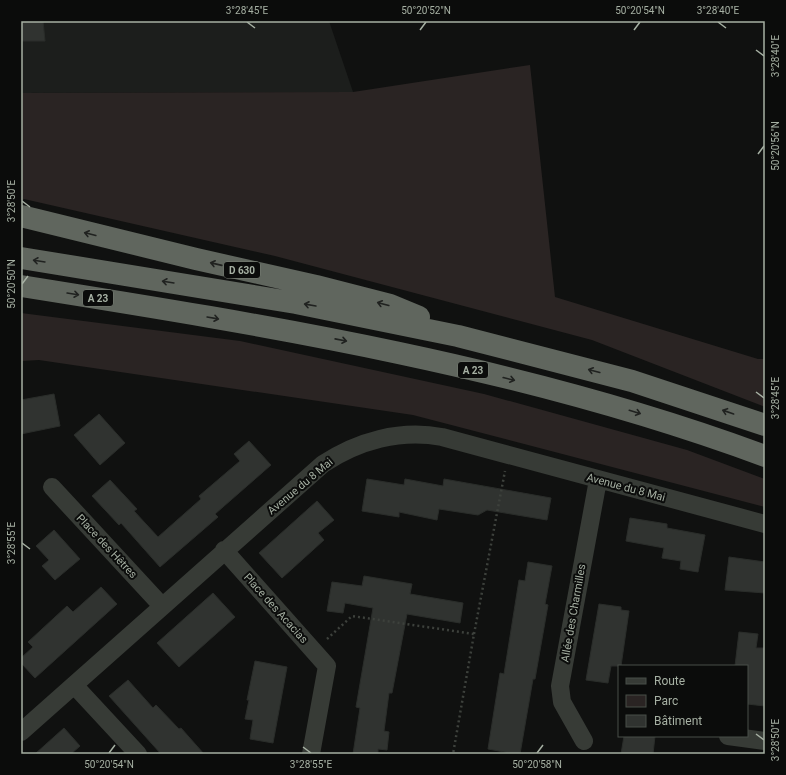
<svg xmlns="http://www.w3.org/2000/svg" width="786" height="775" font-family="Roboto,sans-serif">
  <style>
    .built { fill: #1c1e1c }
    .green { fill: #2a2423 }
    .building { fill: #303330; stroke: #2a2d2a }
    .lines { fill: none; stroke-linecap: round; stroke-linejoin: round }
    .path { stroke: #3d413c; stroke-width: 2.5; stroke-dasharray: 2 3; stroke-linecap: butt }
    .street { stroke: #373b36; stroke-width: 18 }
    .highway { stroke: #60665e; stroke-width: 22 }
    .oneway { stroke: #202220 }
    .ticks { fill: none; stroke: #a6b0a3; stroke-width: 1.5 }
    .labels { text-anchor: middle; stroke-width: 4; stroke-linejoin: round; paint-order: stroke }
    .shield { fill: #0b0c0b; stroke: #787f75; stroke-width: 1 }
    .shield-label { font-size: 10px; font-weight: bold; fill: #a6b0a3 }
    .street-label { font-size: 11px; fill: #a6b0a3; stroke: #0b0c0b }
    .neatline { fill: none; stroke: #a6b0a3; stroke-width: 1.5 }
    .ticks-label { font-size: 10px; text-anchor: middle; fill: #a6b0a3 }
  </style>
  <rect width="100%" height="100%" fill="#101110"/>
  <path class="built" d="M21 21H329L353 92 21 93Z"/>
  <path class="green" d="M530 65 555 297 758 359H765V407L592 340 275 256 24 199 21 201V93L353 92Z
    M21 313 240 341 484 394 687 450 765 479V507L413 415 39 360 21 361Z"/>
  <path class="building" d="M21 21H43L45 41H21Z
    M54 394 60 426 21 434V400Z
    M99 414 125 443 100 465 74 435Z
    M249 441 271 465 215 514 218 517 160 567 121 523 119 525 92 496 110 480 137 509 134 511 158 537 201 499 199 496 240 461 234 454Z
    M367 479 404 485 405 479 443 486 444 479 551 498 547 520 487 510 478 515 439 509 437 520 399 512V517L362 511Z
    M317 501 334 520 318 533 324 540 282 578 259 553Z
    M630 518 667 524V528L705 535 698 572 680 569 681 561 662 558 664 548 626 541Z
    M54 530 80 559 55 580 42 566 49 560 36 546Z
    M729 557 765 562V593L725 590Z
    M528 562 552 566 545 604 548 605 535 679H533L520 754H515L488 749 500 673 504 674 519 580 525 581Z
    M364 576 412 584 410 594 463 603 460 623 407 614 392 693H389L384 731 389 732 387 750 378 749V754H353L360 708 356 707 373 608 345 603 343 613 327 611 332 582 362 586Z
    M101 587 117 604 35 678 21 663V658L33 647 28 642 67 606 73 612Z
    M213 593 235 617 179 667 157 643Z
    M599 604 621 607V610L629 611 621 666H611L608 683 586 680Z
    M739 632 758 634 756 648H765V706L747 704V666H735Z
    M255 661 287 667 273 743 250 739 253 720 245 719 249 700H247Z
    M128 680 153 708 156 705 179 729 181 728 204 754H161L109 696Z
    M64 728 80 746 71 754H35Z
    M624 736H655L653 754H621Z"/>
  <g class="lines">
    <path class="path" d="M474 634 505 471
      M327 639 352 616 474 634 453 754"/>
    <path class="street" d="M52 487 162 606
      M224 550 327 666 311 754
      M74 685 138 754
      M21 732 323 464C358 441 400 429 442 437L765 524
      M728 736 765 741
      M584 741 562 702 560 686 598 480"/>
    <path class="highway" d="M21 216 196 259 316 286 390 305 419 317
      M21 258 296 303 458 336 632 381 765 425
      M21 286C272 326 525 367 765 456"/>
  </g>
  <defs><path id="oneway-shaft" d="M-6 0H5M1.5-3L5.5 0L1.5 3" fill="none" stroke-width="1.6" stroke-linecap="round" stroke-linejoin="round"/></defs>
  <g class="oneway">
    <use href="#oneway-shaft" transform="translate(90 234) rotate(-166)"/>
    <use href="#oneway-shaft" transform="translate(39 261) rotate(-171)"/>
    <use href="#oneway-shaft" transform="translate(216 264) rotate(-167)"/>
    <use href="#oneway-shaft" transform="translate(168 282) rotate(-171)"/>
    <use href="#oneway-shaft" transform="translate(73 294) rotate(9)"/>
    <use href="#oneway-shaft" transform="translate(383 304) rotate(-165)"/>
    <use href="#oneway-shaft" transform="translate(310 305) rotate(-170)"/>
    <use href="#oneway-shaft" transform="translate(213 318) rotate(10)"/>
    <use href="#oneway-shaft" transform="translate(341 340) rotate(11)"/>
    <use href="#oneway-shaft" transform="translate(594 371) rotate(-165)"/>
    <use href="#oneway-shaft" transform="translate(509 379) rotate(14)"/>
    <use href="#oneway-shaft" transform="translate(635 412) rotate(17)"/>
    <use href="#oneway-shaft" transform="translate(728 412) rotate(-161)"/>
  </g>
  <path class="ticks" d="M247 22 255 28M718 22 726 28M420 30 426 22M634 30 640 22M756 50 764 56M758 154 764 146M22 201 30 207M22 284 28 276M756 392 764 398M22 543 30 549M756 734 764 740M303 747 311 753M109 753 115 745M537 753 543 745"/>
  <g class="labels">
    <g class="shield">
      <rect x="224" y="262" width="36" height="16" rx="3"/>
      <rect x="83" y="290" width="30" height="16" rx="3"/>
      <rect x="458" y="362" width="30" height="16" rx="3"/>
    </g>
    <g class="shield-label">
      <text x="242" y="274">D 630</text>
      <text x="98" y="302">A 23</text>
      <text x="473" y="374">A 23</text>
    </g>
    <g class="street-label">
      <text transform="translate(300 486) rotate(-40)" y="4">Avenue du 8 Mai</text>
      <text transform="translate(626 487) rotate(15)" y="4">Avenue du 8 Mai</text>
      <text transform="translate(107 546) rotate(47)" y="4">Place des Hêtres</text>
      <text transform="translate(276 608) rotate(48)" y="4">Place des Acacias</text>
      <text transform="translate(573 613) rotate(-80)" y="4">Allée des Charmilles</text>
    </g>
  </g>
  <rect width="786" height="775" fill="none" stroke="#0b0c0b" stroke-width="44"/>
  <rect x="618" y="665" width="130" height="72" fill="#0b0c0b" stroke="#494e48"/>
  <rect x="626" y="678" width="20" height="6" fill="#373b36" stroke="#494e48"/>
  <text x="654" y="685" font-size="12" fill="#a6b0a3">Route</text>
  <rect x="626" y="695" width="20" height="12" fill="#2a2423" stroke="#494e48"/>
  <text x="654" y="705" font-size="12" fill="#a6b0a3">Parc</text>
  <rect x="626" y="715" width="20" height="12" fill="#303330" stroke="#494e48"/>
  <text x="654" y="725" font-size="12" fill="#a6b0a3">Bâtiment</text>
  <rect x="22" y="22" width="742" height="731" class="neatline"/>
  <g class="ticks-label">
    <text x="247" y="14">3°28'45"E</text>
    <text x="426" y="14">50°20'52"N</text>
    <text x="640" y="14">50°20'54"N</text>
    <text x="718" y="14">3°28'40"E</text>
    <text transform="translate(775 56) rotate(-90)" y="4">3°28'40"E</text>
    <text transform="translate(775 146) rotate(-90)" y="4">50°20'56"N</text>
    <text transform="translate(11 201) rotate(-90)" y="4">3°28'50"E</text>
    <text transform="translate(11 284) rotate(-90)" y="4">50°20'50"N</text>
    <text transform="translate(775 398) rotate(-90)" y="4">3°28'45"E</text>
    <text transform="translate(11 543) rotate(-90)" y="4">3°28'55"E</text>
    <text transform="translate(775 740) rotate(-90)" y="4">3°28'50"E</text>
    <text x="109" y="768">50°20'54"N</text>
    <text x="311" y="768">3°28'55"E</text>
    <text x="537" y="768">50°20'58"N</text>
  </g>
</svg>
